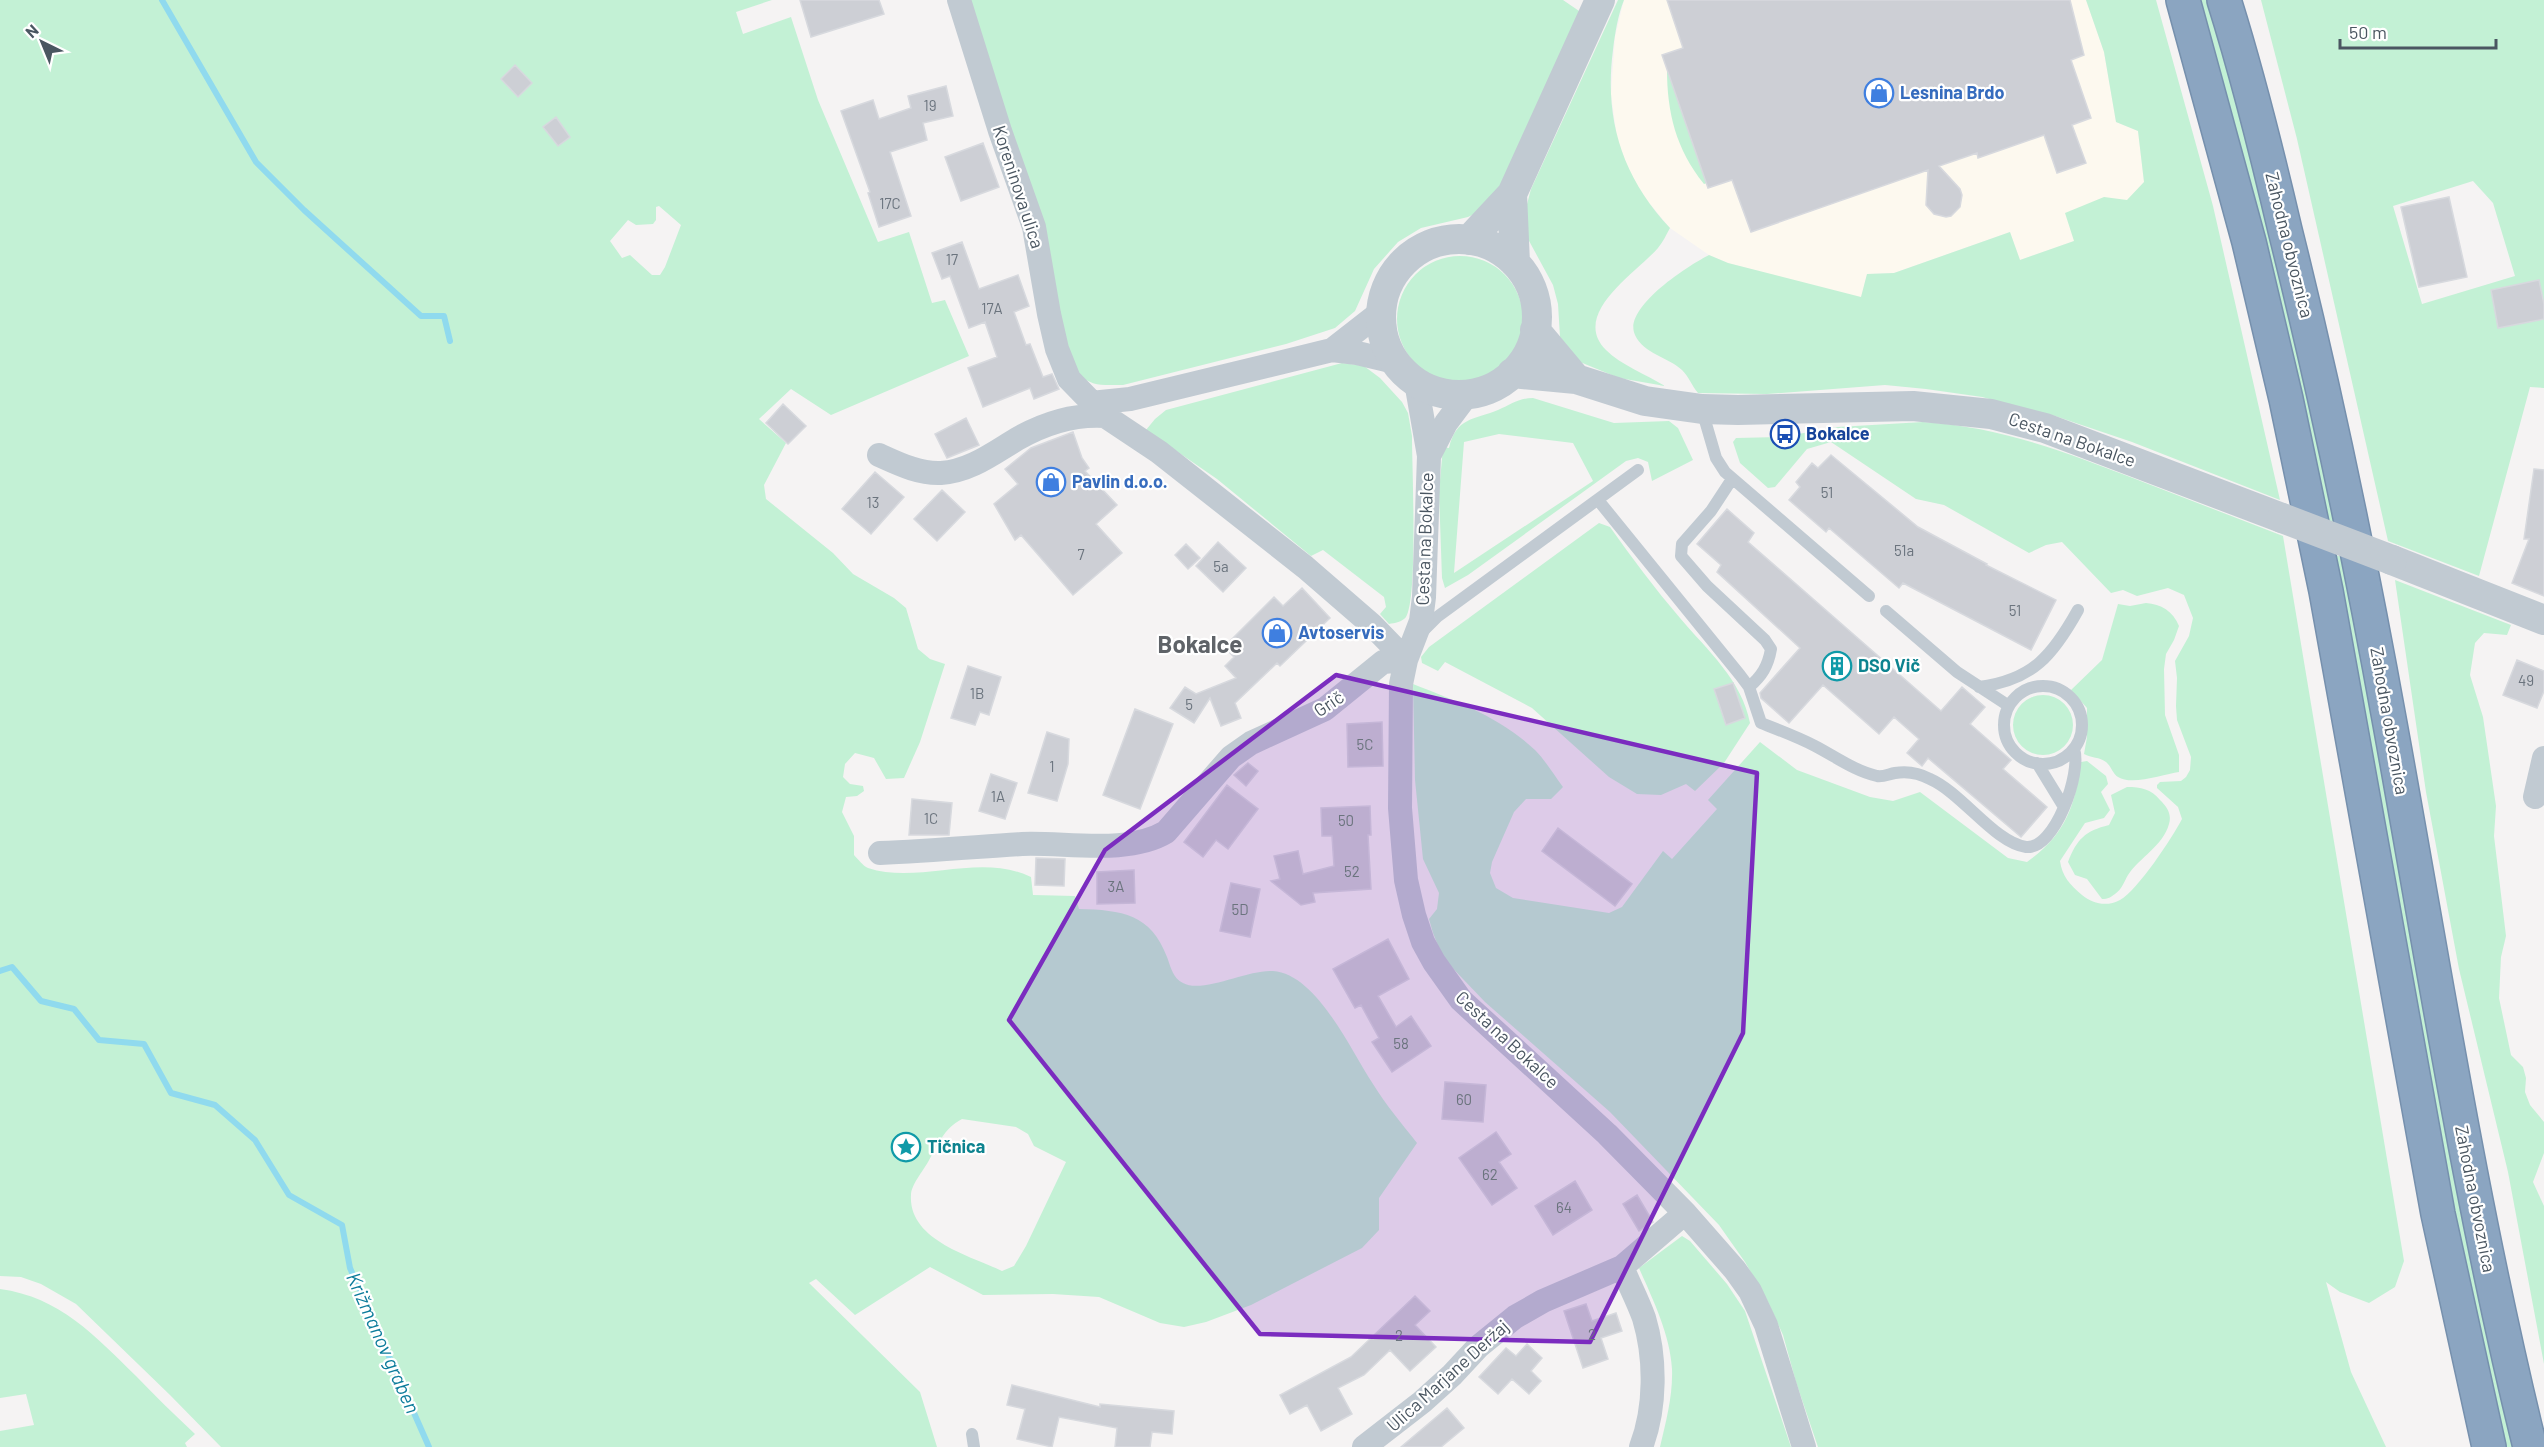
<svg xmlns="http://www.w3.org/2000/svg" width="2544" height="1447" font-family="Barlow,sans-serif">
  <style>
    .commercial { fill: #fdf9ef }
    .green { fill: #c3f1d5; fill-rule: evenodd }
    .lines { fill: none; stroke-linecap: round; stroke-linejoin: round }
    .stream { stroke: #90daee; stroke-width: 6 }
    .building { fill: #cdcfd5; stroke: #d7d9de; stroke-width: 1.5 }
    .motorway-casing { stroke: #7690ad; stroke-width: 36 }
    .service { stroke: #c1cad2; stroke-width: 12 }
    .minor { stroke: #c1cad2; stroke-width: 24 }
    .tertiary { stroke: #c1cad2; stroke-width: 30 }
    .motorway { stroke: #8ba5c1; stroke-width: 33 }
    .tertiary-bridge { stroke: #c1cad2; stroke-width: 30 }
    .marked { fill: #7b2cbf; fill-opacity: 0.2; stroke: #7b2cbf; stroke-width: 4.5; stroke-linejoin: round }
    .labels { text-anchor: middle; stroke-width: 4.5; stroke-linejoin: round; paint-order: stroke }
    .number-label { font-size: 15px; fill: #6b747e }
    .shop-label { font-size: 18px; font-weight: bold; fill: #366cbe; stroke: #fff; text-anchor: start }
    .street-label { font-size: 18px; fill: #4a5661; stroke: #fff }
    .transit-label { font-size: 18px; font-weight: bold; fill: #164399; stroke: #fff; text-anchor: start }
    .culture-label { font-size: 18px; font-weight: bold; fill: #0d838f; stroke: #fff; text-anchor: start }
    .water-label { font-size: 20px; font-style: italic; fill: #0c7c9b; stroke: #fff }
    .district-label { font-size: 24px; font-weight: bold; fill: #5f6368; stroke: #fff }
  </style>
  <rect width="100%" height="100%" fill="#f5f3f3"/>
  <path class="commercial" d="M1624 0H2086L2104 52 2116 122 2138 131 2144 182 2124 204 2074 241 2020 260 2010 232 1894 273 1867 274 1861 298 1728 263 1709 255 1670 228 1641 193 1628 168 1617 138 1611 94 1615 37Z"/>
  <path class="green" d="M0 0H772L736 12 743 34 791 17 818 100 878 242 909 232 932 303 945 300 969 356 831 415 791 389 759 419 786 443 764 485 766 499 833 553 853 574 894 598 906 608 918 649 930 659 945 664 920 742 904 778 886 779 874 758 855 753 845 764 843 777 850 784 863 786 864 791 857 796 846 797 842 812 854 836V855C858 859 863 866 868 868 919 885 979 852 1031 877L1033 895 1075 896 1079 909C1122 910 1151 914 1167 957 1171 968 1173 978 1183 983 1203 994 1248 969 1273 971 1317 974 1351 1051 1373 1084 1386 1105 1402 1124 1417 1143L1379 1198V1230L1362 1248 1251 1305 1206 1322 1184 1327 1160 1323 1099 1297 1053 1294 983 1295 930 1267 855 1315 816 1279 809 1283 920 1392 937 1447H221L170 1395 76 1304 41 1284 21 1277 0 1276ZM659 206 681 225 665 267 660 275H652L630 255 622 258 610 241 628 220 636 225 653 224 656 220V207ZM962 1119 1016 1127 1028 1134 1034 1146 1066 1162 1026 1246 1014 1266 1002 1271C970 1256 908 1240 911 1195 911 1185 923 1171 928 1162 938 1145 943 1129 962 1119Z
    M968 0H1563L1582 13 1493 205 1468 217 1421 228 1398 242 1374 269 1355 311 1335 328 1286 344 1123 385C1101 385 1093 387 1076 373Z
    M1618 0H1624C1618 15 1615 33 1613 50 1604 119 1622 177 1670 228 1666 235 1663 242 1658 248 1636 273 1570 314 1606 350 1621 365 1647 375 1665 386L1619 378 1580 362 1560 337 1558 304 1553 285 1528 239 1526 208 1531 189Z
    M2086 0H2156L2213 206 2280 500 2132 442 2055 416 1982 397 1926 389 1885 385 1767 394 1698 393C1692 386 1689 377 1682 370 1668 357 1644 354 1635 335 1622 308 1689 265 1709 255L1728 263 1861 297 1867 274 1894 273 2010 232 2020 260 2074 241 2065 213 2104 197 2127 200 2144 182 2138 131 2116 122 2104 52Z
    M2198 0H2209L2284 281 2336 523 2325 519Z
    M2261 0H2544V388L2530 387 2479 576 2388 541 2297 139ZM2473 181 2493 203 2515 276 2422 304 2393 206Z
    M1667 69 1707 183 1704 184C1676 149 1667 113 1667 69Z
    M1397 319a63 63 0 1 1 126 0a63 63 0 1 1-126 0Z
    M1342 363 1364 366 1380 378 1402 402 1408 413 1412 436C1412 467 1418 597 1406 617 1402 622 1395 623 1389 624L1380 614 1386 607 1384 597 1323 550 1311 556 1217 479 1146 430 1155 419 1166 410Z
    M1533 398 1614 423 1669 421 1678 428 1693 460 1652 481 1648 462 1638 458 1626 461 1468 575 1445 588 1442 578 1439 492 1443 447 1449 448C1456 417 1474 420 1498 410 1510 405 1519 398 1533 398ZM1499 434 1573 443 1593 481 1454 573 1464 442Z
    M1923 422C2002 427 2065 452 2138 480 2186 499 2235 517 2283 536L2404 1261 2395 1287 2369 1303 2340 1292 2326 1282 2351 1372 2386 1447H1818L1796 1382 1783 1335 1768 1302 1745 1262 1719 1225 1610 1112 1485 1002 1463 979 1443 958 1433 933 1429 919 1437 909 1439 893 1423 859 1415 780 1413 684C1456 701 1500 717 1535 750 1545 760 1554 775 1563 787L1551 799H1526L1514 812 1492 862 1490 873 1496 888 1513 898 1609 913 1622 907 1663 851 1672 859 1717 809 1708 800 1760 742 1797 770 1870 797 1893 801 1920 792 2008 858 2027 862C2065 835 2075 807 2081 762L2087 761 2106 776 2108 784 2101 792 2110 810 2104 818 2085 823 2060 861C2062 876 2070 885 2082 895 2093 904 2107 907 2120 900 2138 890 2172 838 2182 819L2178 807 2157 788V785L2160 782 2181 781 2186 777 2190 770 2191 757 2177 720 2176 706 2177 678 2175 661 2189 636 2193 618 2184 595 2168 588 2137 596 2123 590 2111 593 2062 542 2046 545 2029 553 1944 505 1916 499 1831 442 1807 449 1775 487 1768 488 1740 463 1733 442 1736 438 1781 437 1838 427Z
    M1599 523 1610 527C1632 558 1655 589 1680 618 1707 650 1742 680 1750 723L1724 763 1695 791 1686 784 1661 795 1637 794 1609 777 1532 708 1445 662 1438 671 1422 663 1421 657 1429 647Z
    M2333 554 2344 558 2516 1447H2506L2489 1382 2453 1207Z
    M2395 580 2511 625 2507 635 2484 633 2475 643 2470 675 2483 717 2496 806 2494 836 2506 936 2501 957 2499 998 2511 1055 2523 1067 2526 1078 2525 1092 2530 1105 2544 1122V1153L2533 1182 2544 1206V1364L2508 1172 2459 969 2426 792Z
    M2146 603C2161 604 2173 611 2179 626L2174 640 2166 654 2164 669 2165 715 2179 755V772C2164 774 2132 786 2118 777 2113 774 2111 766 2106 762 2100 757 2091 758 2084 754L2087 737V708L2071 690 2102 660 2118 604 2130 606Z
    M2013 725a30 30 0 1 1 60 0a30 30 0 1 1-60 0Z
    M2127 787C2141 787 2151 789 2160 800 2167 807 2172 814 2169 824 2163 846 2140 857 2128 875 2124 882 2122 889 2115 894 2111 897 2108 899 2102 899L2087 879 2075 875 2068 862C2077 839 2085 831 2109 825L2115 813 2111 795Z
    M1682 1236 1690 1241 1727 1284 1745 1311 1791 1447H1660C1666 1422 1673 1395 1672 1369 1670 1334 1653 1300 1639 1268Z
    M0 1289C60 1297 95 1336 136 1376 155 1396 175 1415 195 1434L185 1443 187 1447H0V1431L34 1425 26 1394 0 1398Z"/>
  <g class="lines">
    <path class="stream" d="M162 0 256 162 304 210 421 316H444L450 341
      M0 971 12 967 41 1001 74 1009 99 1040 144 1044 171 1093 215 1105 255 1140 289 1195 342 1225 350 1268 429 1447"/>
  </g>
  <path class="building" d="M800 0H879L884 14 811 37Z
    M1667 0H2070L2084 55 2071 60 2091 118 2072 125 2086 163 2057 173 2044 135 1978 158 1977 153 1939 166 1960 189 1962 195 1960 207 1951 216 1946 217 1934 214 1926 205 1928 170 1751 232 1732 180 1708 188 1662 55 1683 48Z
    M515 65 532 83 518 97 501 79Z
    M946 86 953 116 923 123 927 140 890 152 911 216 879 227 868 193 870 192 841 111 873 100 879 119 911 108 908 96Z
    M556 117 570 137 558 146 543 127Z
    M983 143 999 187 961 201 945 157Z
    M2449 197 2467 277 2419 287 2401 207Z
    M962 242 979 289 1018 275 1029 306 1014 312 1026 345 1030 344 1043 377 1052 374 1059 389 1034 399 1030 388 983 407 968 368 997 357 985 322 969 328 950 276 942 279 932 253Z
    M2539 280 2544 304V319L2498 328 2491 290Z
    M783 404 806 426 788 444 766 423Z
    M966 418 979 445 947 458 935 434Z
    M1073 432 1082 458 1089 468 1085 471 1117 505 1096 524 1122 553 1073 595 1021 535 1015 540 994 504 1018 484 1005 469 1031 448Z
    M1831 455 1918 527 1987 564 1986 565 2056 600 2031 650 1903 583 1899 588 1829 528 1826 532 1789 500 1800 487 1796 482 1812 463 1818 468Z
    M2534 469 2544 470V596L2512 583 2529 539H2524Z
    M875 472 904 497 871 534 842 509Z
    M942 490 965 512 937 541 914 519Z
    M1727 509 1754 533 1748 542 1941 711 1962 687 1985 707 1970 724 2011 760 2003 769 2047 807 2021 837 1928 758 1922 766 1907 753 1919 739 1894 717 1879 734 1823 685 1789 723 1761 698 1760 693 1800 648 1717 572 1721 565 1697 544Z
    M1218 542 1246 568 1223 592 1196 566Z
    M1186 544 1200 558 1188 569 1175 555Z
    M1302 588 1330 618 1280 666 1277 663 1235 703 1241 718 1221 726 1210 698 1194 723 1170 708 1185 687 1196 694 1236 678 1225 666 1234 657 1224 647 1274 597 1283 606Z
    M2517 660 2544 671V691L2537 708 2503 695Z
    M968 666 1001 677 989 715 980 712 975 725 951 718Z
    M1733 683 1745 718 1726 725 1714 689Z
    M1135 709 1173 724 1140 809 1103 795Z
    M1382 722 1383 766 1348 767 1347 724Z
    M1047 732 1069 739 1068 764 1057 801 1028 793Z
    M1248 763 1258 771 1246 786 1234 775Z
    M991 774 1017 783 1005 819 979 811Z
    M1227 785 1258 809 1228 849 1216 840 1203 857 1184 842Z
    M912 799 952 803 949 835H909Z
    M1370 806 1371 835H1368L1371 889 1313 893 1315 902 1301 905 1271 881 1280 879 1274 856 1298 851 1303 874 1334 866 1332 836H1322L1321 808Z
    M1558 828 1632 884 1615 906 1542 851Z
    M1036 858 1065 859 1064 886 1035 885Z
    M1134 870 1135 903 1097 904V872Z
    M1231 883 1260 889 1250 937 1220 931Z
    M1388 939 1409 979 1378 996 1396 1027 1411 1016 1431 1046 1392 1072 1372 1042 1379 1038 1361 1005 1355 1008 1333 969Z
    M1445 1082 1486 1085 1483 1122 1442 1119Z
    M1496 1132 1511 1154 1499 1162 1517 1188 1492 1205 1459 1158Z
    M1575 1181 1592 1210 1553 1235 1535 1206Z
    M1637 1195 1653 1222 1639 1231 1623 1204Z
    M1415 1296 1430 1311 1415 1325 1436 1347 1410 1371 1390 1350 1364 1375 1338 1388 1352 1414 1321 1431 1307 1405 1290 1414 1280 1395 1351 1357Z
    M1586 1304 1592 1321 1616 1313 1622 1331 1601 1338 1608 1359 1583 1368 1564 1311Z
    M1527 1344 1542 1358 1531 1371 1541 1381 1529 1394 1512 1379 1498 1394 1479 1377 1506 1348 1516 1356Z
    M1012 1385 1100 1407V1404L1174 1411 1172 1434 1152 1432 1150 1447H1115L1117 1428 1059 1417 1052 1447 1017 1439 1025 1409 1007 1405Z
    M1447 1408 1464 1428 1441 1447H1401Z"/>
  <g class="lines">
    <g class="motorway-casing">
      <path id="motorway" d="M2183 0 2249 242 2286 399 2326 591 2438 1214 2489 1447
        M2224 0C2248 76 2267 153 2285 230 2326 394 2360 558 2390 724 2434 966 2471 1208 2530 1447"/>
    </g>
    <path class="service" d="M1702 410 1716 458 1725 472 1869 596
      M1732 479 1711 511 1682 544 1681 556 1707 586 1765 640 1771 649C1768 666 1762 676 1749 687
      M1598 500 1740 675 1749 687 1761 723C1779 730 1798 737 1815 746 1836 757 1855 771 1877 776 1883 777 1889 774 1895 773 1907 771 1919 773 1930 779 1962 793 1995 843 2026 847 2055 850 2082 772 2074 749
      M1886 611 1957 672 2009 706
      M1422 632 1437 617 1638 470
      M2004 725a39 39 0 1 1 78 0a39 39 0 1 1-78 0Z
      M1979 687C2033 680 2053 655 2078 610
      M2037 763 2064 807
      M972 1434 974 1447"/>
    <path class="minor" d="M959 0 1000 131 1034 227 1049 314 1057 349 1069 379 1105 416 1159 452 1305 567 1372 625 1406 660
      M1332 350 1382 311
      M1416 382 1429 456 1424 597 1421 621 1406 660 1401 684 1400 808 1406 880 1414 915 1423 942 1434 962 1461 1000 1607 1134 1685 1213 1735 1270 1750 1291 1766 1325 1804 1447
      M1091 403 1130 399 1332 350 1357 353 1395 362
      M879 455C899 464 919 474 941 473 970 471 992 454 1017 439 1045 423 1073 414 1105 416
      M1429 456 1446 423 1467 395
      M2535 797 2544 758
      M880 853C928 851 975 847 1022 844 1065 842 1128 855 1166 832L1231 757 1251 743 1325 709 1383 662 1406 660
      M1622 1267C1629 1284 1638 1301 1644 1318 1656 1358 1656 1408 1641 1447
      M1364 1447 1422 1402 1452 1375 1478 1347 1515 1317 1543 1301 1622 1267 1685 1213"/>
    <path class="tertiary" d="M1512 194 1515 263
      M1381 317a78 78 0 1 1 156 0a78 78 0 1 1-156 0Z
      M1469 240 1512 194 1600 0
      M1535 330 1576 379
      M1512 373 1576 379 1645 401 1702 409 1738 410 1913 406 1991 414 2045 428 2282 518
      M2392 560 2544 620"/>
    <use href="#motorway" class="motorway"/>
    <path class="tertiary-bridge" d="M2282 518 2392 560"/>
  </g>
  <path class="marked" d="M1336 675 1757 773 1743 1033 1590 1342 1260 1334 1009 1020 1105 850Z"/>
  <defs>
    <g id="shop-ring" transform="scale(1.5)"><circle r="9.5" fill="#fff" stroke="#3f7fe0" stroke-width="1.5"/><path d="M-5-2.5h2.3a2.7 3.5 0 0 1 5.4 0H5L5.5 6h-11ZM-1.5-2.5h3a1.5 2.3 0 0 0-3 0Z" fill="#3f7fe0"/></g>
    <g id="bus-ring" transform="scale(1.5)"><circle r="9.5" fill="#fff" stroke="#1a4fb4" stroke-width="1.5"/><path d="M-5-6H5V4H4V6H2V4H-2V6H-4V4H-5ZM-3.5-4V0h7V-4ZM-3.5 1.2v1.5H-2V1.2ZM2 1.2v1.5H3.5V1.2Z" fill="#1a4fb4"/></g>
    <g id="building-ring" transform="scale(1.5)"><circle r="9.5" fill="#fff" stroke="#0f9aa8" stroke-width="1.5"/><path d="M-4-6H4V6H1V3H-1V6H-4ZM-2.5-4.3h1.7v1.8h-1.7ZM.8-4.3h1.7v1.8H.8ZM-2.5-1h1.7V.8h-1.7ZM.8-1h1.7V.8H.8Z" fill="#0f9aa8"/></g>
    <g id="sight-ring" transform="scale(1.5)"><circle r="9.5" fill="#fff" stroke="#0f9aa8" stroke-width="1.5"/><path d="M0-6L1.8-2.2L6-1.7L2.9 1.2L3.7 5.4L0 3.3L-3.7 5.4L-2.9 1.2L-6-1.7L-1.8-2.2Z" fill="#0f9aa8"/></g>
  </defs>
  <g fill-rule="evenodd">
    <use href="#shop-ring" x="1879" y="93"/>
    <use href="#bus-ring" x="1785" y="434"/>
    <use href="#shop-ring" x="1051" y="482"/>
    <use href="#shop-ring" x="1277" y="633"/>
    <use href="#building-ring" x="1837" y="666"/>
    <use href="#sight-ring" x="906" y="1147"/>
  </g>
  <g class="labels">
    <g class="number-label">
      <text x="930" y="111">19</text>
      <text x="890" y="209">17C</text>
      <text x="952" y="265">17</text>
      <text x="992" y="314">17A</text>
      <text x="1827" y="498">51</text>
      <text x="873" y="508">13</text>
      <text x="1904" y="556">51a</text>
      <text x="1081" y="560">7</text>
      <text x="1221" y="572">5a</text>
      <text x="2015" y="616">51</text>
      <text x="2526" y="686">49</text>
      <text x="977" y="699">1B</text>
      <text x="1189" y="710">5</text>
      <text x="1365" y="750">5C</text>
      <text x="1052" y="772">1</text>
      <text x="998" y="802">1A</text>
      <text x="931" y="824">1C</text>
      <text x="1346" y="826">50</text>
      <text x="1352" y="877">52</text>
      <text x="1116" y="892">3A</text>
      <text x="1240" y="915">5D</text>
      <text x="1401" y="1049">58</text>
      <text x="1464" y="1105">60</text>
      <text x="1490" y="1180">62</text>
      <text x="1564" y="1213">64</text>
      <text x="1592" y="1340">2</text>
      <text x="1399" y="1341">2</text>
    </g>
    <g class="shop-label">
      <text x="1900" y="99">Lesnina Brdo</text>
      <text x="1072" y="488">Pavlin d.o.o.</text>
      <text x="1298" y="639">Avtoservis</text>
    </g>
    <g class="street-label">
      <text transform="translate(1018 187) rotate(72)" y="6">Koreninova ulica</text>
      <text transform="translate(2289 245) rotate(76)" y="6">Zahodna obvoznica</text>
      <text transform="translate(2072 440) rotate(19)" y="6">Cesta na Bokalce</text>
      <text transform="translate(1425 539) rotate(-88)" y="6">Cesta na Bokalce</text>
      <text transform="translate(1329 704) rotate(-34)" y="6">Grič</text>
      <text transform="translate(2389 721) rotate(80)" y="6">Zahodna obvoznica</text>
      <text transform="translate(1507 1040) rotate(43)" y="6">Cesta na Bokalce</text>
      <text transform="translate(2475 1199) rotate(79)" y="6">Zahodna obvoznica</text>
      <text transform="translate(1448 1376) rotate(-42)" y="6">Ulica Marjane Deržaj</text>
    </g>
    <g class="transit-label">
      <text x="1806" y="440">Bokalce</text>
    </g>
    <g class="culture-label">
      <text x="1858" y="672">DSO Vič</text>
      <text x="927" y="1153">Tičnica</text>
    </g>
    <g class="water-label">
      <text transform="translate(383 1343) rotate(66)" y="7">Križmanov graben</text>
    </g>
    <g class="district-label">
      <text x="1200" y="653">Bokalce</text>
    </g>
  </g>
  <g transform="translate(42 42) rotate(317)" stroke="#ffffff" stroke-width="4.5" paint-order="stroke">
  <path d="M0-4.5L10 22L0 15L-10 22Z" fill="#4a5661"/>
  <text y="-9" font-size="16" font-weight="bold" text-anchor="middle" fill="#4a5661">N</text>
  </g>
  <path d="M2340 39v9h156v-9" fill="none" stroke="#4a5661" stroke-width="3"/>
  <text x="2349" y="39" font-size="18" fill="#4a5661" stroke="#ffffff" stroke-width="4.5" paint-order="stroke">50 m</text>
</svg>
